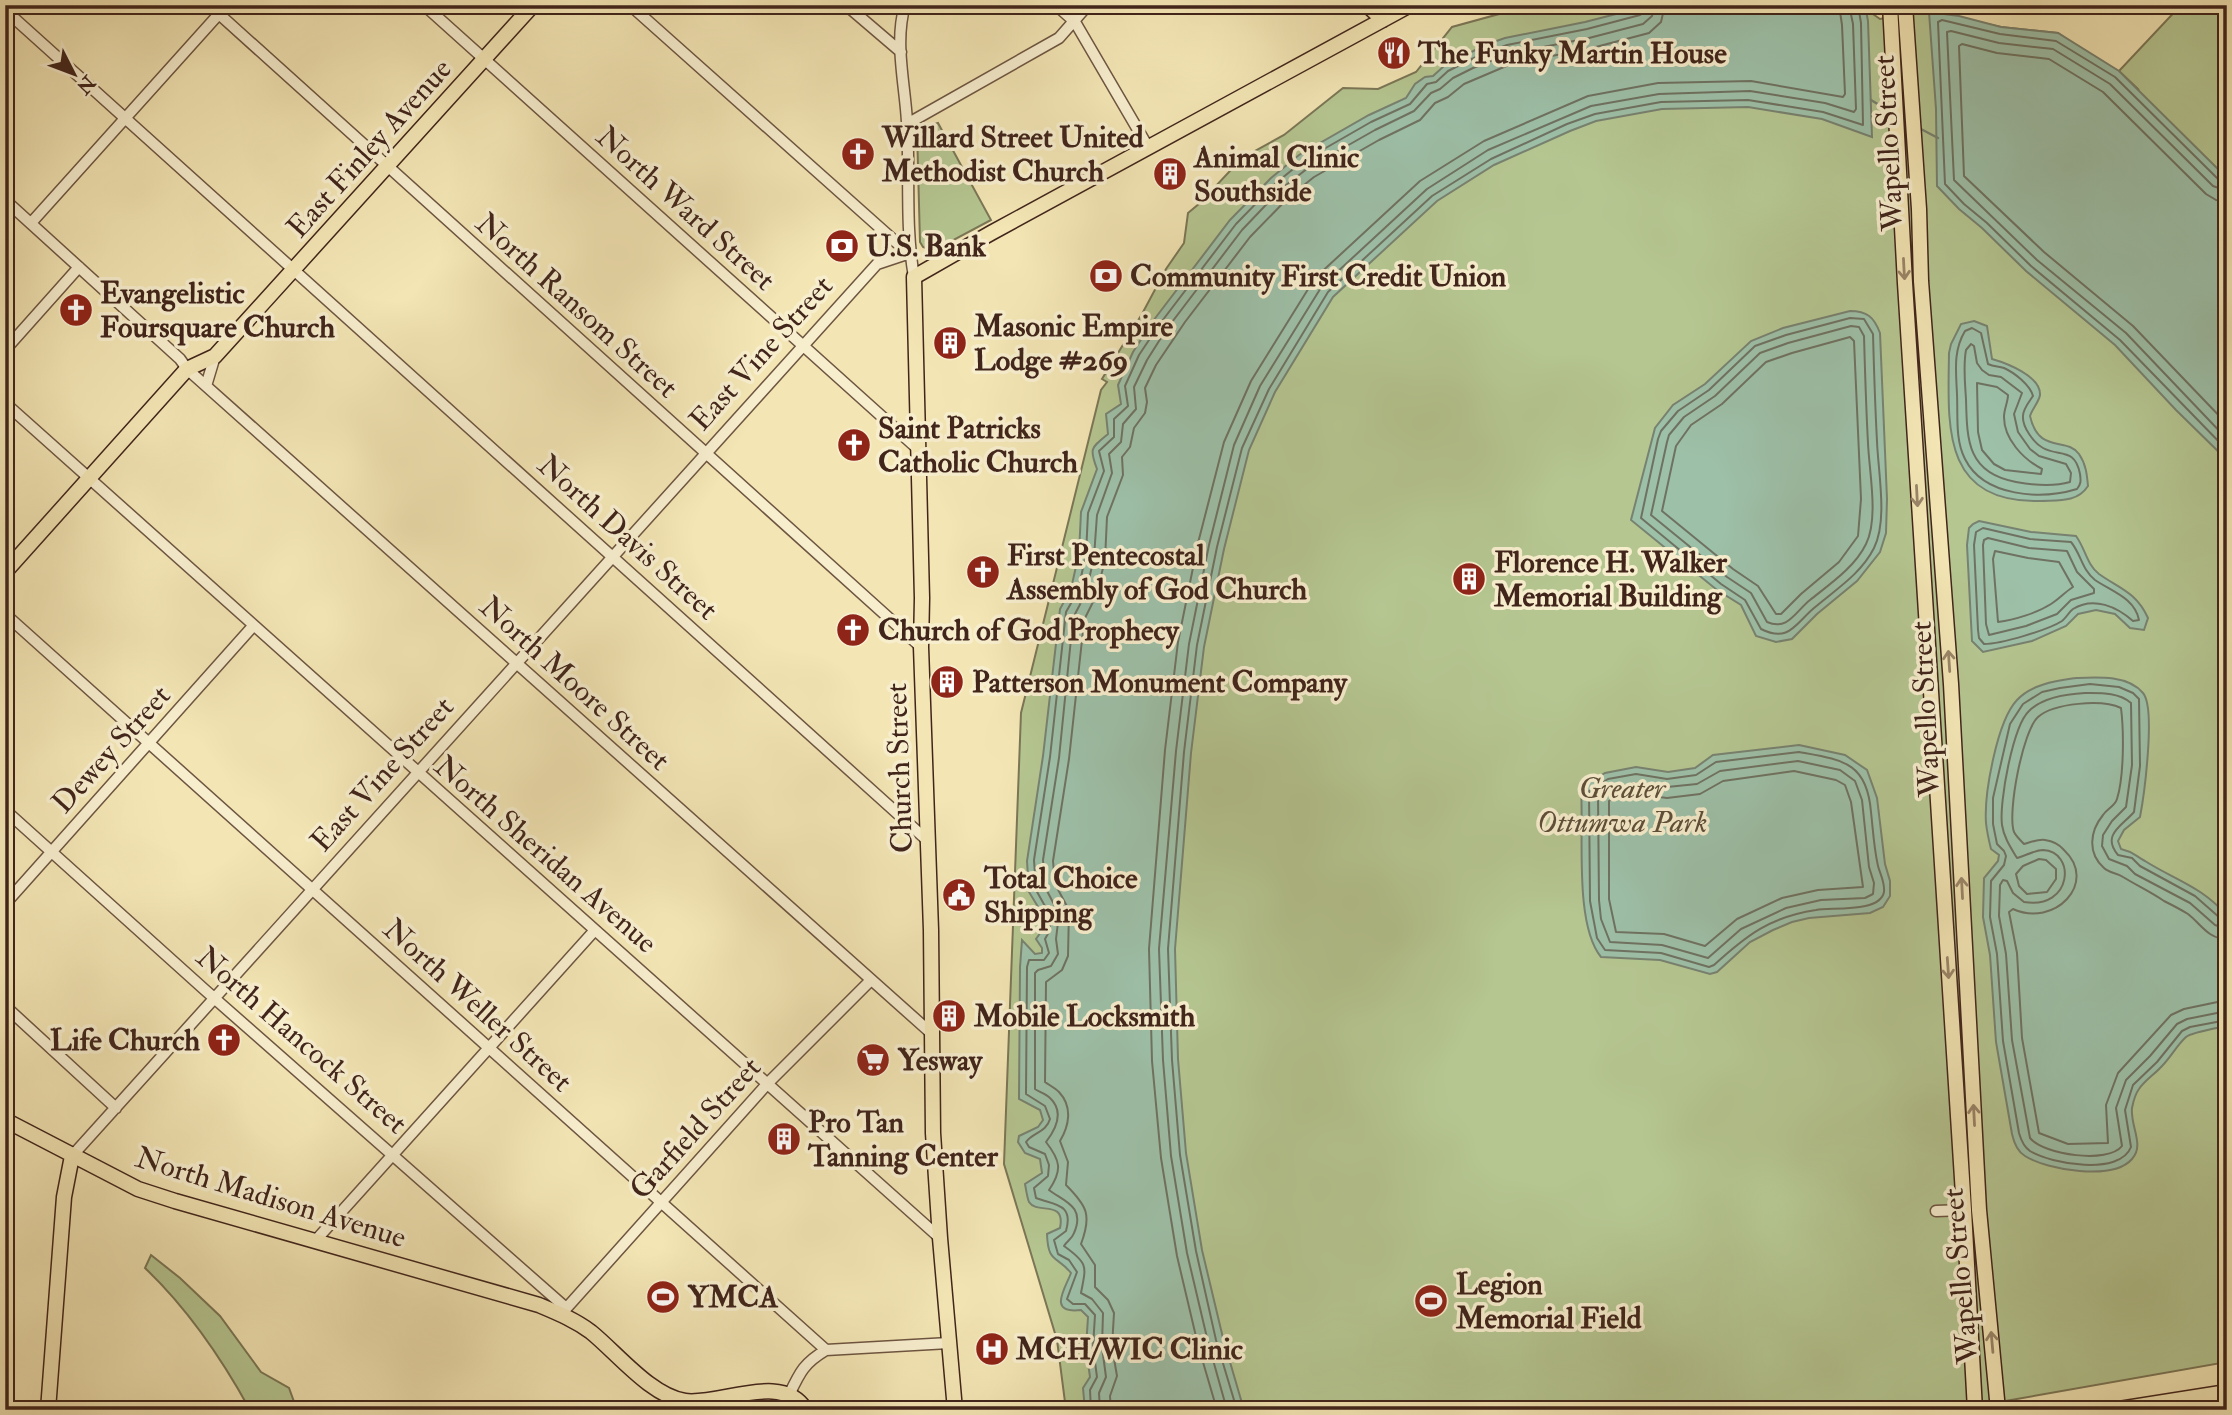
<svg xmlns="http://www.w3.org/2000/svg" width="2232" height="1415" font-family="'IM FELL Double Pica',serif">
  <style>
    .green { fill: #b5c691; stroke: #7b7656; stroke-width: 2 }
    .water { fill: #9dc0a8; stroke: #788270; stroke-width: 2 }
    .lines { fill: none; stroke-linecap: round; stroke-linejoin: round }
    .shore { stroke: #6f7262; stroke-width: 2 }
    .stream { stroke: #788270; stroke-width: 2.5 }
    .minor-casing { stroke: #6e5541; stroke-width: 13 }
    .major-casing { stroke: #41251b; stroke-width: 17 }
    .minor { stroke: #f7eece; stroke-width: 10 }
    .major { stroke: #f3e5b4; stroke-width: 14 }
    .oneway { stroke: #9a8568 }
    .labels { text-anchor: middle; stroke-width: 7; stroke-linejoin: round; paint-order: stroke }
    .poi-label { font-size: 30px; font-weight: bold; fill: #41251b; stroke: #f7eece; text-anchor: start }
    .street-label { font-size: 30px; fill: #41251b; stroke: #f7eece }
    .park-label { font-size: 30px; font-style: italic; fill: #5e4d38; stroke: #f7eece }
  </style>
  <rect width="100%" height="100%" fill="#f3e5b4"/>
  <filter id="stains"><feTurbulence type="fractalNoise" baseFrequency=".00286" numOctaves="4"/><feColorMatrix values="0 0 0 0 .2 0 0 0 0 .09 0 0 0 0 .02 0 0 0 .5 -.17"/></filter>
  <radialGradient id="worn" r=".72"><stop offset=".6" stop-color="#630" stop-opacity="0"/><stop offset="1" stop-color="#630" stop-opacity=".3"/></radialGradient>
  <path class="green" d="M1532 5H1860L1880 19 1925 10 2001 27 2058 33 2139 90 2119 71 2181 5H2227V1362L1954 1410H1066L1057 1340 1004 1164 1021 713 1101 390 1107 382 1102 379 1142 314 1166 269 1184 243 1188 213 1200 203 1242 158 1284 135 1343 88 1378 89 1416 72 1452 27Z
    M938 123 991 220 933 251 923 247 920 242 917 129Z
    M151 1255 180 1278 220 1316 261 1372 289 1388 297 1410H250C222 1359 187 1308 145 1268Z"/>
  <path class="water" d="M1651 5H1865L1868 21 1872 137 1822 119 1748 107 1662 109 1596 121 1570 131 1494 165 1437 201 1333 297 1275 392 1249 450 1224 549 1204 647 1191 753 1175 949 1178 1059 1186 1153 1202 1250 1223 1338 1244 1410H1085L1083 1388 1090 1377 1086 1348 1088 1317 1081 1310C1047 1314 1065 1289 1071 1273 1057 1255 1048 1264 1047 1234L1060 1228C1066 1199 1037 1215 1029 1202 1027 1197 1026 1189 1025 1184L1042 1173 1040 1159 1025 1153 1018 1142 1019 1136 1038 1127 1043 1120 1040 1110 1019 1099 1020 967 1022 940 1035 954 1042 953V948L1036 939 1043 929V915L1029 892 1027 861 1043 756 1060 609 1071 589 1079 553 1081 512 1097 469C1089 448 1091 448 1108 434L1106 414 1121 404 1118 385 1133 352 1153 321 1230 220 1271 178 1299 155 1369 115 1406 98 1415 84 1425 77 1433 76 1444 66 1485 45 1505 38 1585 22Z
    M1929 12 1959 16 2001 27 2058 33 2119 71 2227 178V460L2176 410 2115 345 2026 271 1982 228 1959 209 1937 186 1936 109Z
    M1850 311C1867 311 1874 317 1880 333L1887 499 1886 533 1880 552 1857 581 1817 614 1792 639 1776 642 1756 636 1741 605 1717 590 1631 520 1655 428 1673 405 1705 384 1751 341 1783 328Z
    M1974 321 1987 326 1992 359C2006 363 2041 376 2040 395 2039 402 2032 409 2030 416 2039 455 2066 436 2079 454 2086 464 2087 475 2088 486 2077 503 2058 500 2040 501 1941 503 1948 426 1949 353L1951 344 1961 324Z
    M1979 521 2031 532 2076 536C2085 548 2087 565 2099 574 2120 589 2136 592 2148 618L2144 630 2130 628 2115 614 2096 610 2078 614 2066 626 2032 641 1983 652 1972 641 1967 545 1969 528 1973 524Z
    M2076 678C2098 677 2128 675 2143 693 2156 708 2144 796 2140 817L2124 830 2118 841 2121 849C2134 852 2134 855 2145 861 2175 880 2203 887 2227 916V1026C2218 1028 2192 1032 2186 1037 2177 1045 2171 1057 2162 1066 2155 1074 2145 1080 2139 1089 2136 1093 2133 1103 2132 1108 2130 1126 2145 1145 2132 1159 2113 1181 2047 1170 2025 1156 2018 1152 2014 1143 2012 1134L1996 1042 1990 955 1983 917 1984 878 1998 861 1999 855 1991 849C1989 841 1987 832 1986 823 1984 794 1997 721 2017 700 2032 684 2056 681 2076 678Z
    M1799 745 1845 755 1867 770 1877 798 1885 864 1890 881V896L1883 907 1870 913 1809 918 1792 922 1773 930 1750 942 1717 972 1710 974 1660 960 1601 957C1574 924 1584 833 1581 788L1605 773 1636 767 1668 772 1695 768 1713 755Z"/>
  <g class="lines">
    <path class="shore" d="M2227 182 2219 180 2115 77 2056 41 2000 34 1942 20 1938 22 1945 184 1964 204 1987 223 2031 266 2120 340 2227 450
      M2227 191 2213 186 2110 84 2053 49 1999 43 1951 31 1947 32 1954 180 2037 260 2126 333 2227 439
      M2227 201 2216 200 2206 194 2103 92 2049 59 1997 53 1962 44 1959 46 1964 176 2044 252 2133 326 2227 424
      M1850 318 1864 319 1873 334C1874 370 1875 406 1877 441 1878 472 1888 520 1874 548 1861 574 1835 590 1814 608 1795 624 1789 643 1761 629L1745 600 1721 584 1641 518 1658 439 1661 431 1678 411 1709 390 1755 346 1786 335Z
      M1851 326 1859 327 1864 336C1865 371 1866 407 1868 443 1869 471 1879 518 1866 544 1855 567 1830 584 1810 600 1795 612 1788 631 1767 622L1751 593 1727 577 1651 515 1667 442 1669 435 1684 417 1715 396 1760 353 1788 343Z
      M1972 328 1981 333 1988 364C1994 367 1998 366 2004 368 2015 373 2030 385 2033 396 2029 402 2023 409 2023 416 2022 427 2034 443 2043 448 2059 457 2075 447 2080 474 2081 481 2081 484 2077 489 2041 500 1984 497 1965 459 1955 440 1958 415 1957 394 1956 371 1953 351 1965 331Z
      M1850 337 1854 341 1861 499 1858 536 1839 562 1801 594 1781 614H1776L1758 586 1733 569 1662 511 1676 446 1691 425 1722 404 1766 362 1792 353Z
      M1971 344 1974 346 1977 363 1982 370 1989 375 2001 377 2022 393 2014 414 2018 432 2030 449 2039 456 2066 464 2071 473 2070 482C2053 487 2033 485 2016 482 1967 473 1967 440 1966 399 1965 383 1963 366 1966 350Z
      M1977 383 1997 387 2008 395C2008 402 2004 409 2004 417 2004 439 2023 459 2042 469L2041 474 2005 470 1994 464 1982 450 1978 432Z
      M1983 528 2030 539 2071 542C2081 554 2082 570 2095 580 2111 591 2135 598 2139 620L2133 621C2117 607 2094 596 2073 609 2069 612 2066 618 2062 621 2048 630 2001 644 1984 644L1979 638 1978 630 1974 545 1976 532Z
      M1988 538 2029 548 2067 551 2077 572 2094 589V593L2071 600 2057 614 2026 626 1989 635 1986 624 1983 545 1984 540Z
      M1995 551 2028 558 2059 562 2073 587C2065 592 2059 599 2051 604 2037 613 2014 620 1998 622L1993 559Z
      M1799 752C1843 760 1867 762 1871 812 1873 830 1874 849 1878 866 1880 874 1885 882 1884 892 1880 913 1832 907 1816 910 1770 917 1747 935 1714 965L1709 967 1661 953 1605 950 1597 938 1590 901 1589 791 1608 779 1636 774 1667 779 1696 775 1716 762Z
      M1798 761 1840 770 1855 781 1862 800 1869 867 1874 883 1873 894 1865 898 1821 900 1786 908 1741 929 1708 958 1662 945 1610 942 1601 919 1599 900 1598 796 1611 788 1636 783 1667 787 1697 784 1720 771Z
      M1794 771 1836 780 1845 785 1851 802 1863 887 1818 890 1782 898 1737 919 1705 946 1664 934 1616 932 1609 899V801L1615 797 1636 794 1667 798 1700 794 1723 781Z
      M2039 859 2046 860 2056 869V879L2047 892 2027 894 2019 886 2016 874 2023 866Z
      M2227 920 2220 918 2195 896 2140 866 2132 858 2118 855C2101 835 2122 826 2134 812L2140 766 2139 699 2133 693 2119 687 2090 684 2060 688 2042 692 2023 704 2010 724 1993 798V824L1997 844 2004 851 2006 856 2004 865 1991 881 1990 917 1997 954 2003 1041 2019 1133C2021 1140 2024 1147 2030 1151 2051 1164 2120 1176 2131 1147L2125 1110 2133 1085 2157 1062 2182 1031 2190 1027 2227 1020
      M2227 929 2215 925 2190 903 2135 874 2127 866 2109 859 2102 846 2103 835 2112 821 2126 807 2132 765 2131 703C2119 692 2100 693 2085 693 2066 694 2043 697 2029 711 2013 726 1999 802 2002 825 2004 838 2011 848 2017 858 2025 856 2035 850 2043 850 2076 851 2073 910 2024 902L2013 893 2007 881 2003 880 2000 885 1999 916 2006 954 2012 1040 2030 1138C2044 1155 2108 1164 2122 1146L2116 1108 2126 1080 2150 1056 2177 1024 2187 1019 2227 1011
      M2227 939C2208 939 2201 924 2188 914 2180 909 2172 905 2164 901 2151 892 2136 885 2123 877 2117 873 2109 873 2104 868 2087 853 2090 831 2103 815 2107 809 2115 806 2117 799 2124 777 2124 732 2121 708 2102 699 2054 703 2038 717 2023 730 2007 813 2014 832 2016 836 2021 841 2024 844 2031 842 2038 839 2045 840 2053 841 2059 844 2064 850 2099 883 2054 928 2013 909L2009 912 2017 953 2022 1038 2039 1133 2068 1144 2108 1143 2106 1105 2118 1073 2171 1015 2184 1009 2227 1000
      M1091 1410 1090 1390 1097 1377 1093 1347 1095 1315 1085 1304H1073L1067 1299 1077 1272 1069 1260 1058 1254 1054 1240 1066 1231C1074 1203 1054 1205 1036 1198L1034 1188 1048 1176 1049 1165 1045 1154 1029 1147 1026 1142C1033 1132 1046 1133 1050 1119L1045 1106 1026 1094 1027 967 1029 960H1044L1049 953 1045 939 1050 930V915L1036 890 1034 860 1050 757 1066 612 1078 591 1086 554 1088 513 1104 471 1099 451 1114 437V419L1128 406 1125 386 1139 355 1159 325 1236 224 1276 183 1303 161 1371 122 1410 104 1427 84 1436 82 1448 71 1480 55 1507 45 1587 29 1640 15 1645 12 1646 5
      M1100 1410 1099 1393 1106 1377 1102 1347 1103 1313 1092 1299 1081 1293C1086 1266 1089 1264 1064 1246 1067 1241 1072 1239 1074 1233 1086 1206 1063 1201 1049 1190 1063 1170 1060 1160 1046 1142 1056 1129 1065 1112 1050 1098 1046 1094 1039 1092 1035 1089V973L1038 970 1051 966 1058 954 1056 939 1059 914 1045 887 1043 860 1059 758 1072 629 1075 614 1086 593 1094 557 1097 515 1112 473 1109 454 1121 442 1123 424 1136 409 1134 387 1147 360 1166 330 1242 230 1281 189 1308 168 1375 130 1414 111 1431 93 1440 89 1453 78 1473 68 1508 54 1589 38 1643 24 1652 16 1655 5
      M1111 1410 1110 1396 1117 1376 1112 1347 1114 1313 1108 1300 1095 1287V1265L1081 1244C1092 1215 1087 1206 1066 1185L1068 1162 1060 1141C1069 1126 1073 1107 1059 1092 1055 1088 1049 1085 1045 1082L1046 982 1062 970 1068 956 1069 910 1055 884 1053 861 1069 759 1083 631 1085 618 1096 596 1105 560 1107 517 1123 475 1122 457 1130 447 1134 428 1145 413 1147 402 1145 388 1156 365 1185 322 1250 237 1289 197 1314 177 1379 140 1420 120 1435 103 1448 97 1464 84 1511 64 1592 48 1649 33 1661 22 1665 5
      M1217 1410 1198 1345 1177 1256 1161 1158 1152 1061 1149 949 1165 750 1178 642 1198 543 1224 442 1251 381 1315 278 1420 181 1484 141 1588 96 1658 83 1751 81 1843 97 1845 94 1842 25 1839 5
      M1227 1410 1208 1342 1187 1253 1171 1156 1163 1060 1159 949 1176 751 1189 644 1209 545 1234 445 1260 386 1322 286 1427 189 1488 150 1591 106 1659 94 1750 91 1825 103 1854 112 1856 109 1853 24 1849 5
      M1237 1410 1216 1340 1196 1251 1180 1155 1172 1060 1168 949 1184 752 1197 645 1217 547 1242 448 1269 389 1328 292 1432 196 1491 159 1567 124 1595 114 1661 102 1748 100 1823 112 1863 125 1861 23 1858 5"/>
    <path class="stream" d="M1871 100 1889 111
      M1919 128 1938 138"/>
    <g class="minor-casing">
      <path id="minor" d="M209 5 921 647
        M424 5 918 449
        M630 5 897 243
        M846 5 901 52
        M905 5C894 42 905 84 907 122 910 174 905 226 914 277
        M1056 5 1075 22 1148 147
        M5 10 928 841
        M907 124 1059 38 1088 5
        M5 200 180 359 187 369 931 1033
        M31 223 227 5
        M5 350 79 267
        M206 386 215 356
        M5 403 940 1238
        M5 614 826 1350
        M5 810 205 990 566 1308
        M5 904 253 626
        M5 1006 116 1108
        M72 1156 877 264 910 253
        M1936 1211 1964 1210
        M316 1240 595 930
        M563 1312 768 1083 871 980
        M789 1395C800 1372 804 1363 826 1350L949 1343"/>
    </g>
    <g class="major-casing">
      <path id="major" d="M1367 5 1383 20
        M1890 5 1905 283 1964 1210 1975 1410
        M1905 5 1919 209 1921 281 1951 684 1979 1210 1998 1410
        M5 572 187 369 215 356 533 5
        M5 1120 138 1189 175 1201 539 1305C558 1313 575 1320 591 1332 617 1353 651 1396 685 1401 720 1406 782 1371 806 1410
        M48 1410 64 1197 72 1156
        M955 1410 940 1238 933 1133 931 930 921 647 922 598 914 277 991 233 1410 5
        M2113 1410 2227 1392"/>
    </g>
    <use href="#minor" class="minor"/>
    <use href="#major" class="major"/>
  </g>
  <defs><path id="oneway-shaft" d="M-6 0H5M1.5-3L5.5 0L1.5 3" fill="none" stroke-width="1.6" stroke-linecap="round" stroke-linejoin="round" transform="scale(1.75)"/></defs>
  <g class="oneway">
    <use href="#oneway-shaft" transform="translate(1904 269) rotate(87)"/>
    <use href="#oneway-shaft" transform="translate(1917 496) rotate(87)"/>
    <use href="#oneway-shaft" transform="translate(1949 661) rotate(-94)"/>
    <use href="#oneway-shaft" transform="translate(1962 888) rotate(-93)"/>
    <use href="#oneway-shaft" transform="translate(1948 968) rotate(86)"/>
    <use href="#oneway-shaft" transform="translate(1974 1115) rotate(-93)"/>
    <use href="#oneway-shaft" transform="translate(1992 1342) rotate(-95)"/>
  </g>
  <defs>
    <g id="restaurant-disc" transform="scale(1.75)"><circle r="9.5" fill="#8f2418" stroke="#f7eece"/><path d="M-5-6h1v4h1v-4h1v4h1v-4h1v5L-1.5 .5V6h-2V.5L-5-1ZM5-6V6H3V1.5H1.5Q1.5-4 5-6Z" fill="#fff"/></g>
    <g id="church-disc" transform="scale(1.75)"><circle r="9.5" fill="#8f2418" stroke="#f7eece"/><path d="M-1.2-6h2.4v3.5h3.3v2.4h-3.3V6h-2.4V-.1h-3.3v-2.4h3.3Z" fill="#fff"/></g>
    <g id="building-disc" transform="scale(1.75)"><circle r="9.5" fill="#8f2418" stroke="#f7eece"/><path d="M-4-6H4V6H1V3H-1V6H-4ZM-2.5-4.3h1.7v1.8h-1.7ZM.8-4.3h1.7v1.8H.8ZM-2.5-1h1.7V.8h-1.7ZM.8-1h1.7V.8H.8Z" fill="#fff"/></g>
    <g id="bank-disc" transform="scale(1.75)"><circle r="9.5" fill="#8f2418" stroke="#f7eece"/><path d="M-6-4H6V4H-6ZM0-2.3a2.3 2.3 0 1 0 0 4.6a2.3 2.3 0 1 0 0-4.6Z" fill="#fff"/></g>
    <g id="civic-disc" transform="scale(1.75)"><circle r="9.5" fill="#8f2418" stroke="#f7eece"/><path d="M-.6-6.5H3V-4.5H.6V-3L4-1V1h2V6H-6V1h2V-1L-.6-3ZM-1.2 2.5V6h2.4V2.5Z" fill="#fff"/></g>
    <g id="supermarket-disc" transform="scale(1.75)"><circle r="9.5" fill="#8f2418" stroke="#f7eece"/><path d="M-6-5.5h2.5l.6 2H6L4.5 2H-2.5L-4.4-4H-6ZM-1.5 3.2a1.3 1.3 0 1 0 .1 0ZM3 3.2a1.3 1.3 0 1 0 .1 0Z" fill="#fff"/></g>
    <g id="stadium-disc" transform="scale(1.75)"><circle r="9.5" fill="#8f2418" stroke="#f7eece"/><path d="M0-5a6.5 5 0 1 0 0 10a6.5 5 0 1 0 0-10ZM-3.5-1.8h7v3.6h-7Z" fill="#fff"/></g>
    <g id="hospital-disc" transform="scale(1.75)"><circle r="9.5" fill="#8f2418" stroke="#f7eece"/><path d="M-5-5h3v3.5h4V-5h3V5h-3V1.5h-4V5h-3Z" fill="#fff"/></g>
  </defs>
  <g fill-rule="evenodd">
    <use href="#restaurant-disc" x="1394" y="53"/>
    <use href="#church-disc" x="858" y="154"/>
    <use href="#building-disc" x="1170" y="174"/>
    <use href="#bank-disc" x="842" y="246"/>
    <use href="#bank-disc" x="1106" y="276"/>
    <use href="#church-disc" x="76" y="310"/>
    <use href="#building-disc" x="950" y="343"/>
    <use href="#church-disc" x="854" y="445"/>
    <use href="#church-disc" x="983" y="572"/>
    <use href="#building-disc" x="1469" y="579"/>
    <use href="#church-disc" x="853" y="630"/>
    <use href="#building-disc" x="947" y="682"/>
    <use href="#civic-disc" x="959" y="895"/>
    <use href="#building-disc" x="949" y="1016"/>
    <use href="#church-disc" x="224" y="1040"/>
    <use href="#supermarket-disc" x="873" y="1060"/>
    <use href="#building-disc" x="784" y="1139"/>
    <use href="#stadium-disc" x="663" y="1297"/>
    <use href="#stadium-disc" x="1431" y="1301"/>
    <use href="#hospital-disc" x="992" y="1349"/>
  </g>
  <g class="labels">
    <g class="poi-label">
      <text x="1418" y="63">The Funky Martin House</text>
      <text x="882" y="147">Willard Street United<tspan x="882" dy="34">Methodist Church</tspan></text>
      <text x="1194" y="167">Animal Clinic<tspan x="1194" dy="34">Southside</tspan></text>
      <text x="866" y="256">U.S. Bank</text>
      <text x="1130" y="286">Community First Credit Union</text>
      <text x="100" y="303">Evangelistic<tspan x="100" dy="34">Foursquare Church</tspan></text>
      <text x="974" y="336">Masonic Empire<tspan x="974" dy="34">Lodge #269</tspan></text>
      <text x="878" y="438">Saint Patricks<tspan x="878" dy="34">Catholic Church</tspan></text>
      <text x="1007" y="565">First Pentecostal<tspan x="1007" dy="34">Assembly of God Church</tspan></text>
      <text x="1494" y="572">Florence H. Walker<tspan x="1494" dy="34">Memorial Building</tspan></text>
      <text x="878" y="640">Church of God Prophecy</text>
      <text x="972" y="692">Patterson Monument Company</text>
      <text x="984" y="888">Total Choice<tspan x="984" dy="34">Shipping</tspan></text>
      <text x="974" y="1026">Mobile Locksmith</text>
      <text x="200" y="1050" text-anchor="end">Life Church</text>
      <text x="898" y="1070">Yesway</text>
      <text x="808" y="1132">Pro Tan<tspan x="808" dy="34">Tanning Center</tspan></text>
      <text x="1456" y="1294">Legion<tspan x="1456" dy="34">Memorial Field</tspan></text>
      <text x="688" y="1307">YMCA</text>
      <text x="1016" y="1359">MCH/WIC Clinic</text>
    </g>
    <g class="street-label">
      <text transform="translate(1888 143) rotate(-93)" y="10">Wapello Street</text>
      <text transform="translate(369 148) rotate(-48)" y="10">East Finley Avenue</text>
      <text transform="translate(686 208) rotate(42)" y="10">North Ward Street</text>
      <text transform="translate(577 305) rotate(42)" y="10">North Ransom Street</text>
      <text transform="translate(761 353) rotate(-48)" y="10">East Vine Street</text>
      <text transform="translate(628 537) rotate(42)" y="10">North Davis Street</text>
      <text transform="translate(575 683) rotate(42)" y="10">North Moore Street</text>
      <text transform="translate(1925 709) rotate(-93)" y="10">Wapello Street</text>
      <text transform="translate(111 749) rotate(-48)" y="10">Dewey Street</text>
      <text transform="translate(899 768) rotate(-92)" y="10">Church Street</text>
      <text transform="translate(382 774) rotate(-48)" y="10">East Vine Street</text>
      <text transform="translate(546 854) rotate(41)" y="10">North Sheridan Avenue</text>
      <text transform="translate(478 1005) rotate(42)" y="10">North Weller Street</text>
      <text transform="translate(302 1040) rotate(41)" y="10">North Hancock Street</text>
      <text transform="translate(695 1128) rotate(-48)" y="10">Garfield Street</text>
      <text transform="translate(271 1197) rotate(17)" y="10">North Madison Avenue</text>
      <text transform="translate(1960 1276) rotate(-95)" y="10">Wapello Street</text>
    </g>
    <g class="park-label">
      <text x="1622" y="798">Greater<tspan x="1622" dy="34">Ottumwa Park</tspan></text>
    </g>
  </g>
  <rect width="2232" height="1415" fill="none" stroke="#f3e5b4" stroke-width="28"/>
  <rect x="7" y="7" width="2218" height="1401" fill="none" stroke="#41251b" stroke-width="3.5"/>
  <rect x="14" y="14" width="2204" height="1387" fill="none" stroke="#41251b" stroke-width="2"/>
  <g transform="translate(74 74) rotate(132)" stroke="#f7eece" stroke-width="5" paint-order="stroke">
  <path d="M0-5L12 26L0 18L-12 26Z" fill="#41251b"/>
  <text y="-10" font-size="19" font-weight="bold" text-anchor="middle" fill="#41251b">N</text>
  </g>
  <rect width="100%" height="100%" filter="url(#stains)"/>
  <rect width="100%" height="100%" fill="url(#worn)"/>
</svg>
